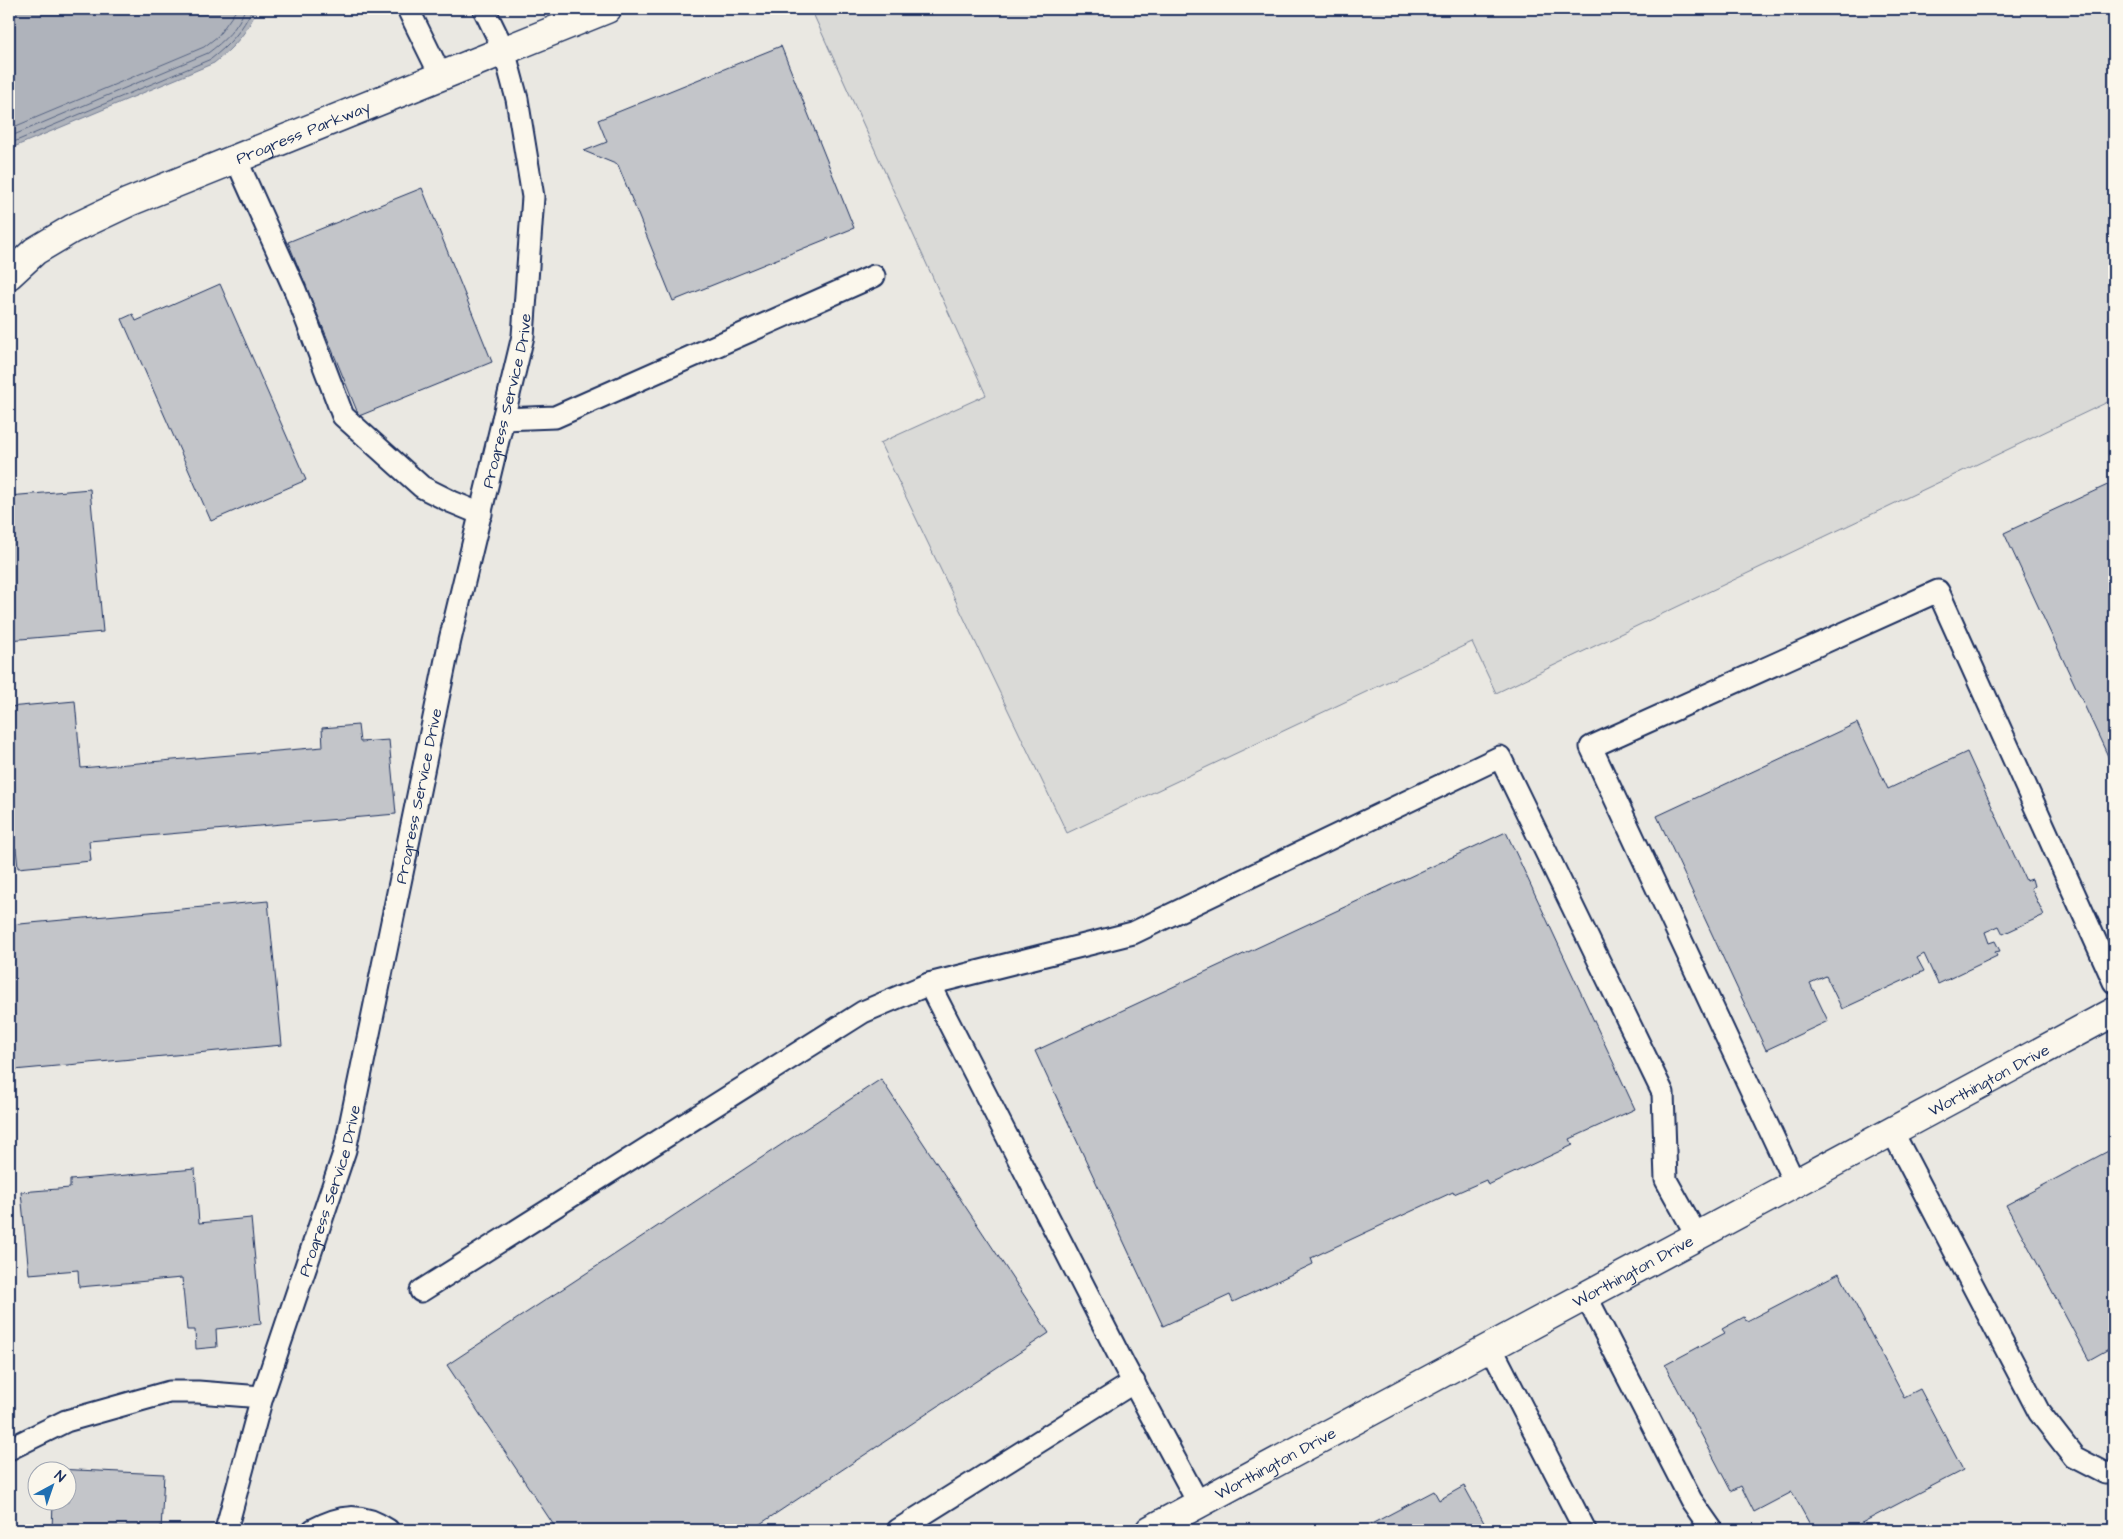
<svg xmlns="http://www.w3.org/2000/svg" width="2123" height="1539" font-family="'Architects Daughter',sans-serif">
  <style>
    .built { fill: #eae8e2; fill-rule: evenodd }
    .green { fill: #dadad7; stroke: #7a849a }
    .water { fill: #afb3bb; stroke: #747e96 }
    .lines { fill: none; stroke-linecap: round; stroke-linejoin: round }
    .shore { stroke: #566483; stroke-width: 1 }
    .building { fill: #c3c5c9; stroke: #1b2f5e }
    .lane-casing { stroke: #1b2f5e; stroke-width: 25 }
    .street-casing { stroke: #1b2f5e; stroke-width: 31 }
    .secondary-casing { stroke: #1b2f5e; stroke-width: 31 }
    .lane { stroke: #fbf7ec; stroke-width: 21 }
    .street { stroke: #fbf7ec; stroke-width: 28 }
    .secondary { stroke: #fbf7ec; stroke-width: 28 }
    .labels { text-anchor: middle; stroke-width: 4; stroke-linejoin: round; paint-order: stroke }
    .street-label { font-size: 16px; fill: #1b2f5e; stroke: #fbf7ec }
  </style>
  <rect width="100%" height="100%" fill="#fbf7ec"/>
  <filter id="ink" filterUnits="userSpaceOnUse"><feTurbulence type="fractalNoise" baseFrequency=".02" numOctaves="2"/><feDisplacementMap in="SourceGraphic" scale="10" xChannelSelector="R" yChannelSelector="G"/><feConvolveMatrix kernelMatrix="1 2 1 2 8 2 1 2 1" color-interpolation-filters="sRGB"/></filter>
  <g filter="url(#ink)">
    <path class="built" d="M9 9H2114V1530H9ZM38 1472H68V1502H38Z"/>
    <path class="green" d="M811 9H2114V399L1496 693 1472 642 1067 833 880 443 986 395Z"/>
    <path class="water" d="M9 9H257C248 32 233 48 214 63L9 149Z"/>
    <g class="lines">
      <path class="shore" d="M9 129 204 47 218 36 237 9
        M9 137 208 53C224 41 238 28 245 9
        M9 144 211 59C229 45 243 30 252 9"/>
    </g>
    <path class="building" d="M781 46 854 228 673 301 618 165 584 151 607 142 598 120Z
      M422 188 492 362 359 416 288 242Z
      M220 284 306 480 211 521 122 319 133 314 136 321Z
      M2114 482V769L2004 533Z
      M90 489 103 632 9 640V496Z
      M75 701 81 768 323 747 322 728 358 725 360 742 389 740 396 814 89 841 91 861 18 868 16 848 13 849 9 807V707Z
      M1857 723 1888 789 1967 752 2026 881 2032 879 2034 886 2031 888 2044 915 2003 934 1999 926 1985 932 1989 943 1995 941 2000 951 1995 952 1997 956 1938 984 1924 954 1917 958 1924 971 1842 1009 1826 976 1810 983 1828 1021 1766 1050 1657 816Z
      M1506 832 1635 1109 1570 1139 1573 1145 1488 1185 1486 1180 1454 1194 1453 1192 1311 1258 1313 1264 1233 1302 1230 1295 1163 1326 1035 1051Z
      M268 901 282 1045 14 1070 9 1019V925Z
      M881 1079 1049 1333 754 1528V1530H557L447 1365Z
      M2114 1148V1346L2089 1360 2006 1205Z
      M195 1169 199 1223 251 1218 261 1324 216 1329 217 1347 196 1349 195 1330H187L182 1278 79 1287 78 1270 29 1274 21 1192 70 1188V1180Z
      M1839 1273 1904 1397 1920 1389 1963 1470 1848 1530H1813L1792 1492 1754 1512 1741 1486 1731 1491 1665 1365 1725 1333 1722 1329 1744 1317 1747 1321Z
      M55 1469 164 1474 161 1530H52L53 1502H68V1472H55Z
      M1464 1486 1488 1530H1360L1434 1491 1439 1500Z"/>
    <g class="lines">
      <g class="lane-casing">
        <g id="lane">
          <path d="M408 9 441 76"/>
          <path d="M236 159 295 290 343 416 422 487 452 502 481 514"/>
          <path d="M503 419 555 417 874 276"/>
          <path d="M929 984 1125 1367 1199 1504"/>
          <path d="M1892 1131 2039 1412 2074 1457 2105 1473H2114"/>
          <path d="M1795 1184 1591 747 1938 591 2114 982"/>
          <path d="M421 1291 863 1012 929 984 1133 933 1500 757 1663 1093 1666 1180 1697 1236"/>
          <path d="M1586 1296 1691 1500 1712 1530"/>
          <path d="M1491 1347 1585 1530"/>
          <path d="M9 1449 66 1421 169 1392H198L262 1397"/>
          <path id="s1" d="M226 1530 262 1397 345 1150 450 640 523 336 533 197 517 99 504 50 484 9"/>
          <path d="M313 1530C340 1515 361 1512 388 1530"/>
          <path d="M898 1530 1134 1382"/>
        </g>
      </g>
      <g class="street-casing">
        <g id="street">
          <path id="s2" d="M1150 1530 2114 1012"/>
        </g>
      </g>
      <g class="secondary-casing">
        <g id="secondary">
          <path id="s3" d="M9 275 35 251 72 229 129 202 607 9"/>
        </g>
      </g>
      <use href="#lane" class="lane"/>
      <use href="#street" class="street"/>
      <use href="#secondary" class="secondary"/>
    </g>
  </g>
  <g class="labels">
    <g class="street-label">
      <text dy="6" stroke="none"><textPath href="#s3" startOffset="329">Progress Parkway</textPath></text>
      <text dy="6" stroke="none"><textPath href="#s1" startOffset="1165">Progress Service Drive</textPath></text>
      <text dy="6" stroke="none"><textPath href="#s1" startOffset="760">Progress Service Drive</textPath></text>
      <text dy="6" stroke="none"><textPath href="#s2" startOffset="952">Worthington Drive</textPath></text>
      <text dy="6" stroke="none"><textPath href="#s1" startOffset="355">Progress Service Drive</textPath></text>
      <text dy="6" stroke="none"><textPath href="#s2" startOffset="548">Worthington Drive</textPath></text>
      <text dy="6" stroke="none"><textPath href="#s2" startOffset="142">Worthington Drive</textPath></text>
    </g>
  </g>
  <rect width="2123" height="1539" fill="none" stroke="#fbf7ec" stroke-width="30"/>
  <rect x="15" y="15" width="2093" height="1509" fill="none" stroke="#1b2f5e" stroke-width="2" filter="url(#ink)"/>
  <g transform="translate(52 1486) rotate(40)"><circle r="24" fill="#fbf7ec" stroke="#a1a7b3"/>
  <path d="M0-4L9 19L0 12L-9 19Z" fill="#1f6fb2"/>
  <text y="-8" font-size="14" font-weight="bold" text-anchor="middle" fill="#1b2f5e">N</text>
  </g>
</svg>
